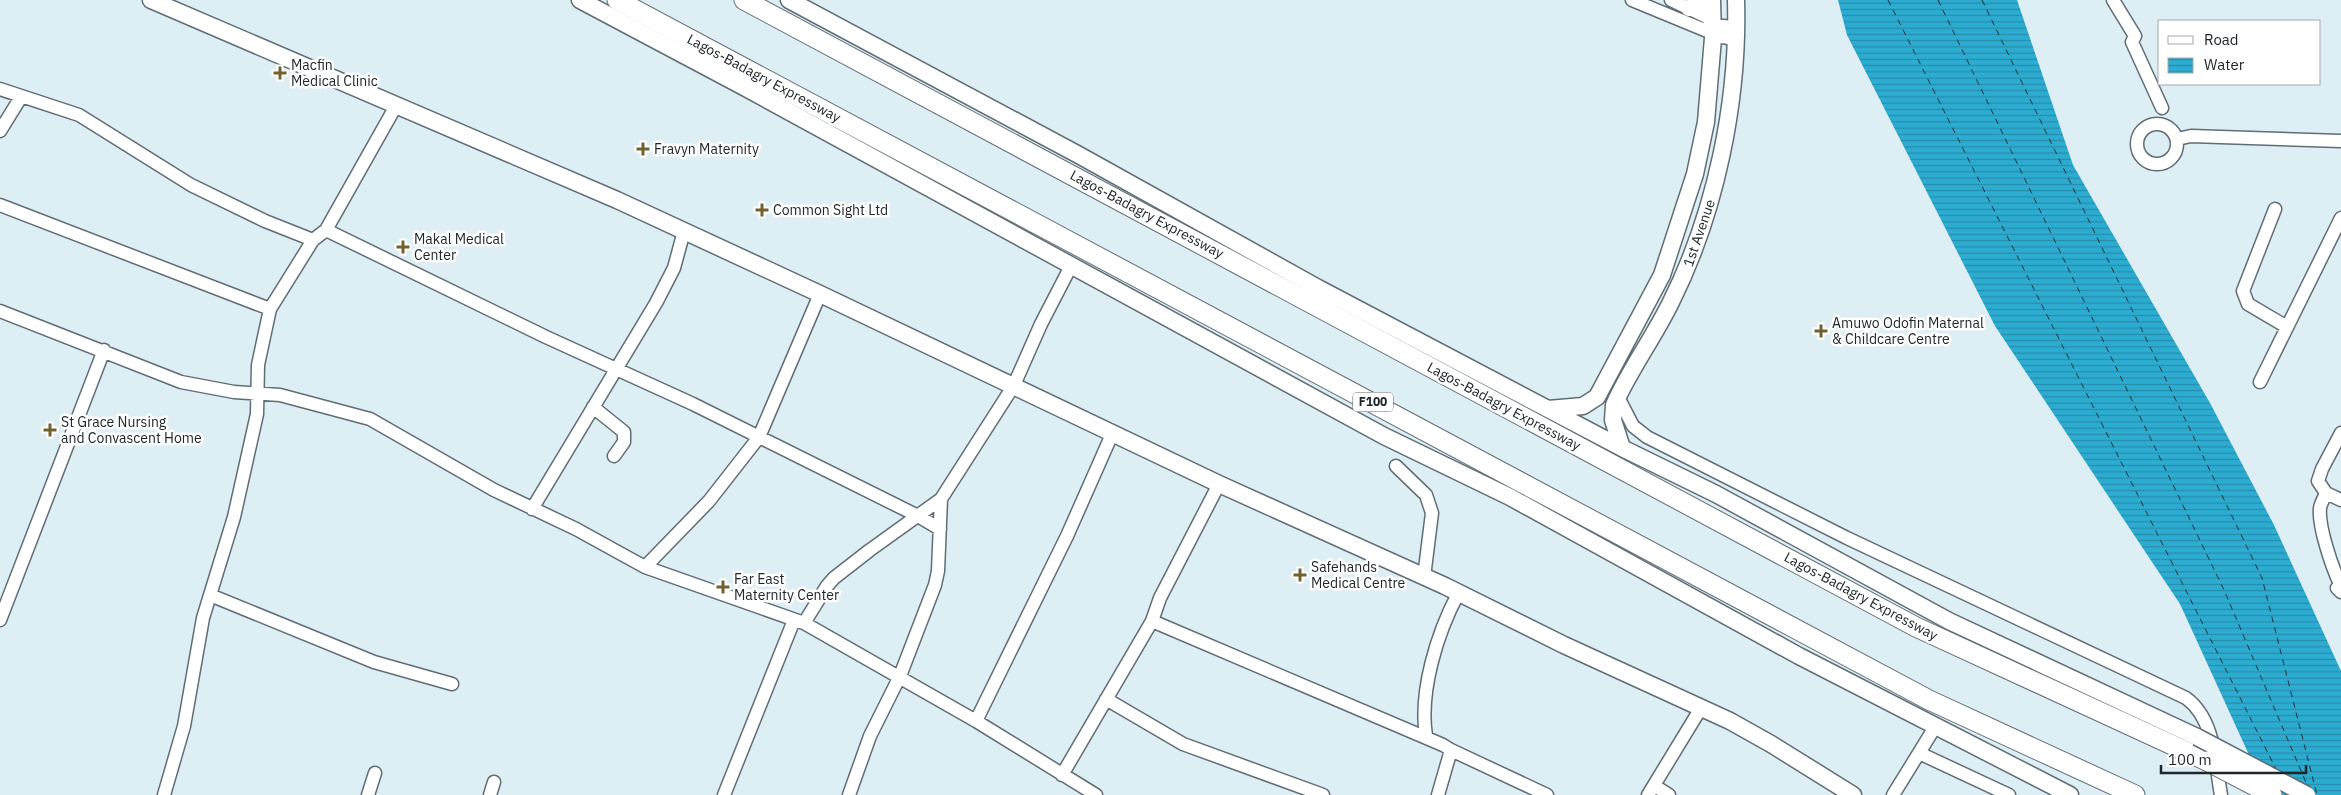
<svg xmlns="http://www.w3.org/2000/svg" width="2341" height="795" font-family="'IBM Plex Sans',sans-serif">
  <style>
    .water { fill: url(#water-rules) }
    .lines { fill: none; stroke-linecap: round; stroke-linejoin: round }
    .ferry { stroke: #1b3037; stroke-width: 1; stroke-dasharray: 6 5; stroke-linecap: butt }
    .minor-casing { stroke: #5f6e74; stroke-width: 15 }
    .major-casing { stroke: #5f6e74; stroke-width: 19 }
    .highway-casing { stroke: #5f6e74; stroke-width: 21 }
    .minor { stroke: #fff; stroke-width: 12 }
    .major { stroke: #fff; stroke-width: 16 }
    .highway { stroke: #fff; stroke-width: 19 }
    .major-bridge-casing { stroke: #5f6e74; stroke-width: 19; stroke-linecap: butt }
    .highway-bridge-casing { stroke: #5f6e74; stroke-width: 21; stroke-linecap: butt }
    .major-bridge { stroke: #fff; stroke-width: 16 }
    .highway-bridge { stroke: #fff; stroke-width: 19 }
    .poi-dot { fill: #71612f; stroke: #fff; stroke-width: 2 }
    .labels { text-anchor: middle; stroke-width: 5; stroke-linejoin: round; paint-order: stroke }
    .shield { fill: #fff; stroke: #636769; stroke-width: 1 }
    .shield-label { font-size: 12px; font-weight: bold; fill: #202629 }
    .poi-label { font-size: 14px; fill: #202629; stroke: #fff; text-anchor: start }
    .street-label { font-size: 14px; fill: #202629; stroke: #fff }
  </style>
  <defs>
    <pattern id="water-rules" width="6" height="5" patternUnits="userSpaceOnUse" patternTransform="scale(1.25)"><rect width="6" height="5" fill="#2cacd1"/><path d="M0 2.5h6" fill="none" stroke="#258caa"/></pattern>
  </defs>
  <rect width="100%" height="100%" fill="#ddeef5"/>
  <path class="water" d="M1838 0H2017L2073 165 2210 403 2274 525 2341 671V795H2262L2255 768 2180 604 1995 326 1847 35Z"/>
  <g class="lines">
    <path class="ferry" d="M1888 0 2276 769
      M1938 0 2224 590 2308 787
      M1982 0 2262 578 2317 795"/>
    <g class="minor-casing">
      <path id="minor" d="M1632 0 1712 33 1713 38 1723 37 1736 40
        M1671 0 1707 17 1714 26H1725L1736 29
        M2113 0 2135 36 2132 42 2162 108
        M0 89 79 115 191 185 265 221 313 240
        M2137 144a20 20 0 1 1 40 0a20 20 0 1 1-40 0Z
        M0 131 21 97
        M2177 139 2191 136 2341 141
        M0 205 270 309
        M2275 209 2243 291 2248 304 2287 327
        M326 230 546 337 693 404 918 516 940 529
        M0 311 181 382 234 392 280 395 370 419 494 490 576 529 645 567 804 623 976 721 1096 795
        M2260 382 2341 218
        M1618 397 1633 426 1647 437 1847 538 2186 698C2215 719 2215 763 2221 795
        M593 407 624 432V442L614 456
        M2341 433 2322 469 2318 481 2326 493 2341 500
        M1396 466 1426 495 1432 513 1424 577
        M2326 493C2324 498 2321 503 2320 508 2318 526 2332 567 2340 584L2337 588 2341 592
        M532 509 656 303 674 268 684 231
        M645 567 709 501 759 437 820 294
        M210 595 374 662 452 684
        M0 620 104 350
        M1152 621 1443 745 1451 750 1438 795
        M804 623 827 586 834 578 870 550 941 499
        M1106 699 1183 744 1323 795
        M976 721 1067 536 1113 432
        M1426 736C1419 692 1437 633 1458 594
        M1451 750 1547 795
        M1919 753 2009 795
        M1062 775 1152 621 1160 598 1219 484
        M1655 786 1669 795
        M164 795 184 726 203 618 234 517 257 414 258 365 270 309 313 240 326 230 397 104
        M368 795 375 773
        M490 795 494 782
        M724 795 794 620
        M849 795 870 736 900 676 935 585 938 571 941 499 1014 385 1041 324 1071 266
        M1648 795 1701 708
        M1893 795 1935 727"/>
    </g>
    <g class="major-casing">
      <path id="major" d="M151 0 617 200 820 294 1219 484 1445 586 1564 645 1730 721 1771 744 1853 795
        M580 0 744 87 1384 436 1510 497 1799 656 2070 795
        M789 0 1077 154 1318 288 1622 448 1716 494 1949 621 2197 737
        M1689 8 1699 5 1705 0
        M1548 409 1583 406 1597 397 1662 275 1695 174 1706 122 1713 38 1712 0
        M1622 448 1613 420 1614 405C1630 369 1654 337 1671 302 1716 212 1739 100 1736 0"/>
    </g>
    <g class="highway-casing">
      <path id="highway" d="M617 0 1929 700 2135 795
        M744 0 1916 627 2207 761"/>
    </g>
    <use href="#minor" class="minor"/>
    <use href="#major" class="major"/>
    <use href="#highway" class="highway"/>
    <g class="major-bridge-casing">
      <path id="major-bridge" d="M2197 737 2307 795"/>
    </g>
    <g class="highway-bridge-casing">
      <path id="highway-bridge" d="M2207 761 2272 795"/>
    </g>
    <use href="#major-bridge" class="major-bridge"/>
    <use href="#highway-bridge" class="highway-bridge"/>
  </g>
  <g class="poi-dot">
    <path d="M277.5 65.5h5v5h5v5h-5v5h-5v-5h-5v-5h5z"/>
    <path d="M640.5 141.5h5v5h5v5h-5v5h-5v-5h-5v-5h5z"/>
    <path d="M759.5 202.5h5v5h5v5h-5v5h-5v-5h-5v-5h5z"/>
    <path d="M400.5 239.5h5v5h5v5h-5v5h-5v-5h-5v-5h5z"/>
    <path d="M1818.5 323.5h5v5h5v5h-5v5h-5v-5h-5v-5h5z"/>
    <path d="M47.5 422.5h5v5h5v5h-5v5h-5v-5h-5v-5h5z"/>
    <path d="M1297.5 567.5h5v5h5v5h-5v5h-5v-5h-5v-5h5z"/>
    <path d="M720.5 579.5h5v5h5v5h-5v5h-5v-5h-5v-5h5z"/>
  </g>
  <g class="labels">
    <rect class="shield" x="1353" y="392.5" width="40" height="19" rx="4"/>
    <g class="shield-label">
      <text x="1373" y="406">F100</text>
    </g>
    <g class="poi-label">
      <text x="291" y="70">Macfin<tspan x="291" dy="16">Medical Clinic</tspan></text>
      <text x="654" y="154">Fravyn Maternity</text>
      <text x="773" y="215">Common Sight Ltd</text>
      <text x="414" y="244">Makal Medical<tspan x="414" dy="16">Center</tspan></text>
      <text x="1832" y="328">Amuwo Odofin Maternal<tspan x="1832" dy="16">&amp; Childcare Centre</tspan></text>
      <text x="61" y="427">St Grace Nursing<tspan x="61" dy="16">and Convascent Home</tspan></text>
      <text x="1311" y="572">Safehands<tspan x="1311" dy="16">Medical Centre</tspan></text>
      <text x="734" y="584">Far East<tspan x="734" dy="16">Maternity Center</tspan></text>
    </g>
    <g class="street-label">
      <text transform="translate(764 78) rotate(28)" y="5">Lagos-Badagry Expressway</text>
      <text transform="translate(1147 214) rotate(28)" y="5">Lagos-Badagry Expressway</text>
      <text transform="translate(1699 233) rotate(-71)" y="5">1st Avenue</text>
      <text transform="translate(1504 406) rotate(28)" y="5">Lagos-Badagry Expressway</text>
      <text transform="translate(1861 596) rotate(28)" y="5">Lagos-Badagry Expressway</text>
    </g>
  </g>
  <rect x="2158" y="20" width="162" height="65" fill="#ffffff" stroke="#a6a8a9"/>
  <rect x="2168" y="36" width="25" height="8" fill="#ffffff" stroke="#a6a8a9"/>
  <text x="2204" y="45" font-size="15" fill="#202629">Road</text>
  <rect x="2168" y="58" width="25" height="15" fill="url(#water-rules)" stroke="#a6a8a9"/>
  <text x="2204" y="70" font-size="15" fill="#202629">Water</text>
  <path d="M2161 765v8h145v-8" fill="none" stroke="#202629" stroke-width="2.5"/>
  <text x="2168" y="765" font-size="15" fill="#202629" stroke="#ffffff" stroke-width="4" paint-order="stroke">100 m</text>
</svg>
